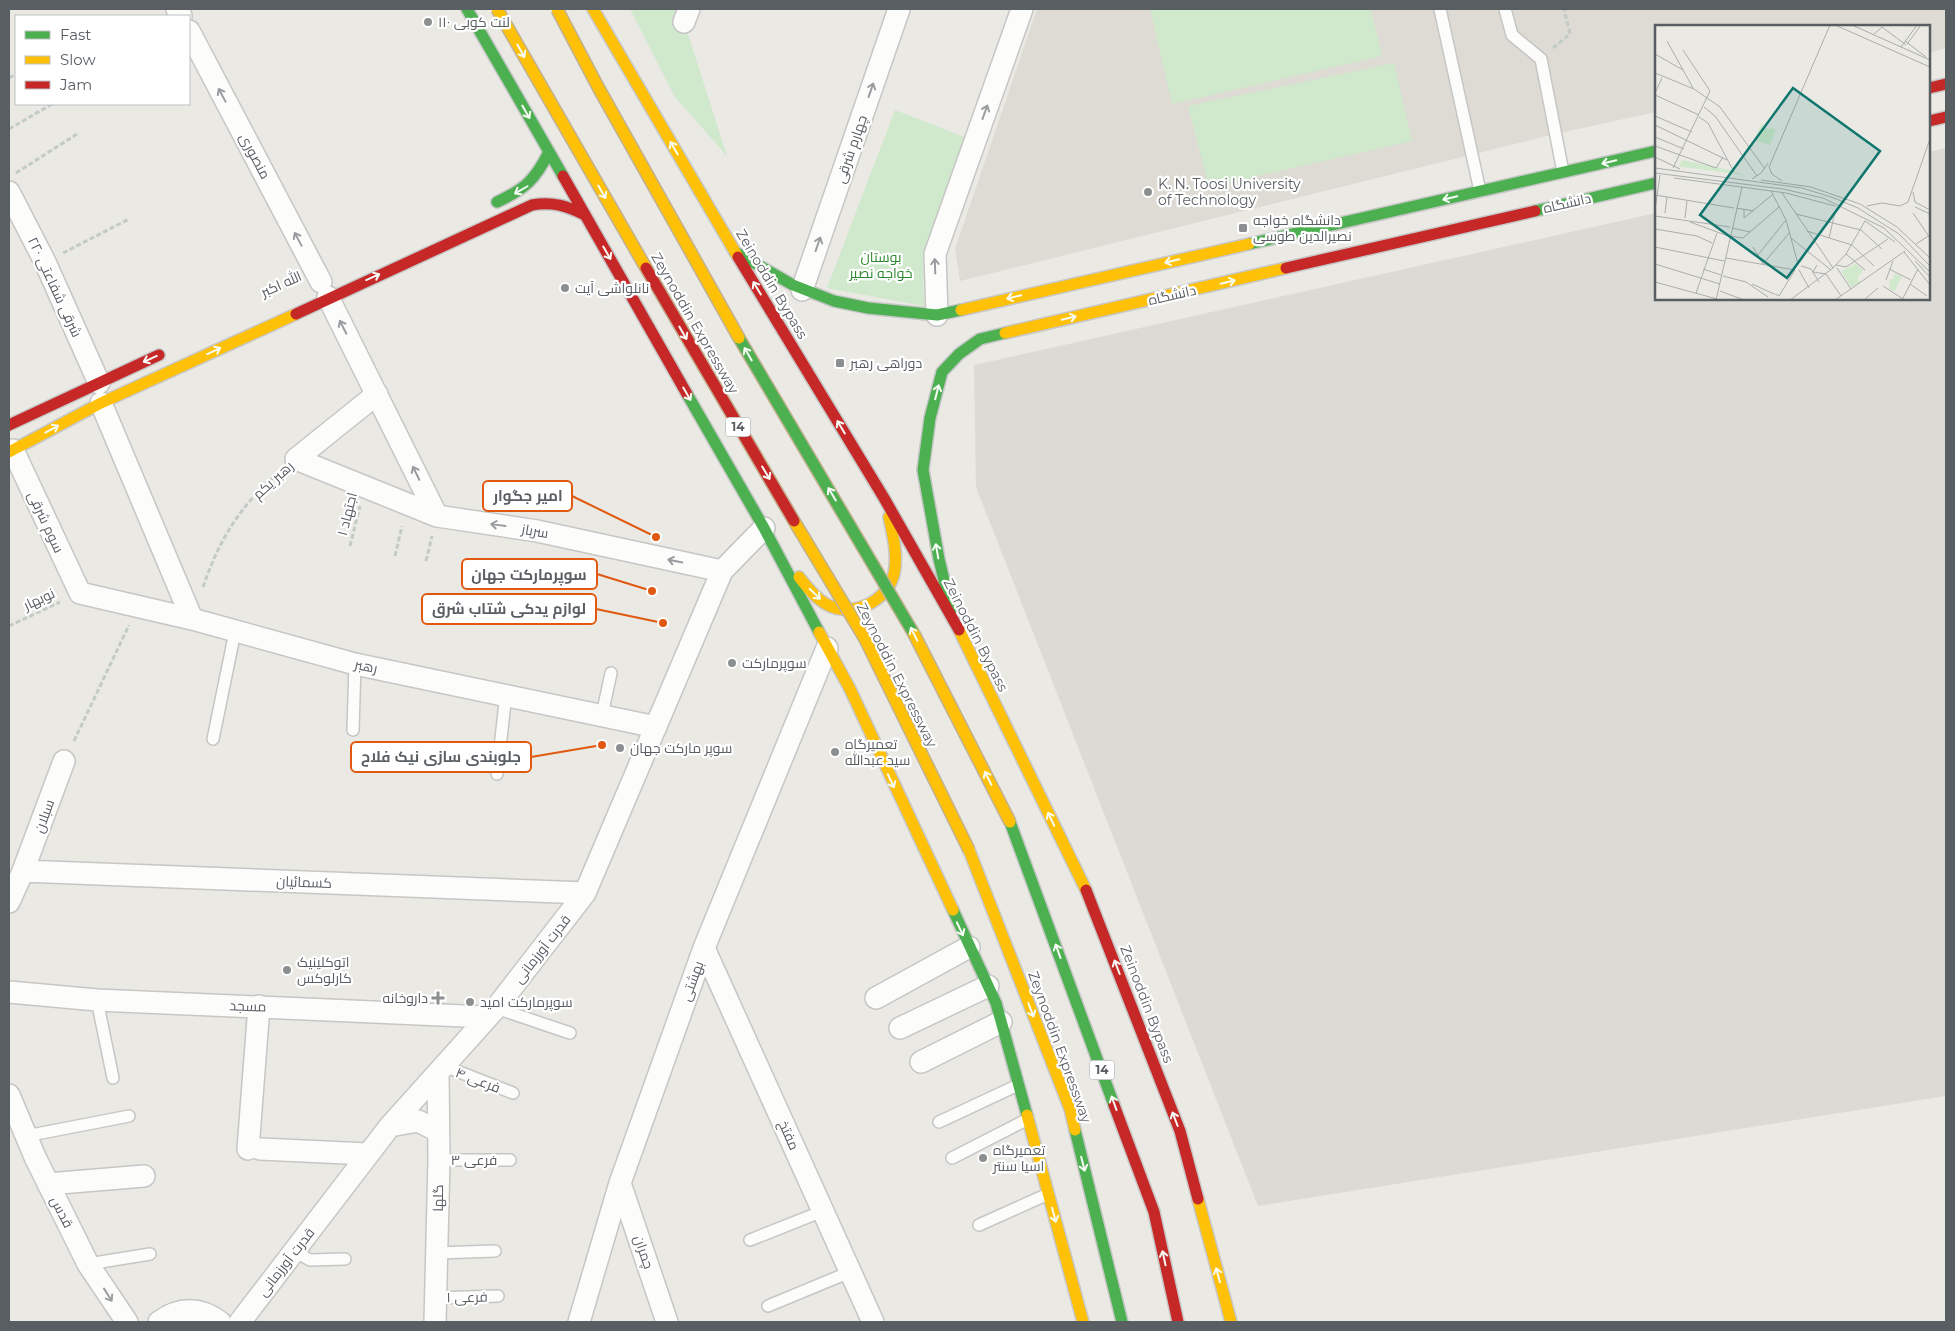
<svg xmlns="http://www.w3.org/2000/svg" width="1955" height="1331" font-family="Montserrat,Cairo,sans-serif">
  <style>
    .industrial { fill: #dbdad5 }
    .education { fill: #dddbd3 }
    .green { fill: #d0e8cc }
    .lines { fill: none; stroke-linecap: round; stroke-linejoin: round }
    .lane-casing { stroke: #c6c6c5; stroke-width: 14 }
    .street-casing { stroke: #c6c6c5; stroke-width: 24 }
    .fast-casing { stroke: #c6c7c6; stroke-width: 14 }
    .slow-casing { stroke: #c6c7c6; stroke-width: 14 }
    .jam-casing { stroke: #c6c7c6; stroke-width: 14 }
    .path { stroke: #c3cbc7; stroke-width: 3; stroke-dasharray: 5 2.5; stroke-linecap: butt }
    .lane { stroke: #fcfcfb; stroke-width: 11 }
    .street { stroke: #fcfcfb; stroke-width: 21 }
    .fast { stroke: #4caf50; stroke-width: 11 }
    .slow { stroke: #ffc107; stroke-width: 11 }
    .jam { stroke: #c62828; stroke-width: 11 }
    .fast-bridge-casing { stroke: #c2b191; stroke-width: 14; stroke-linecap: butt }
    .slow-bridge-casing { stroke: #c2b191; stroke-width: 14; stroke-linecap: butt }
    .jam-bridge-casing { stroke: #c2b191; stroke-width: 14; stroke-linecap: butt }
    .fast-bridge { stroke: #4caf50; stroke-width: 11 }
    .slow-bridge { stroke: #ffc107; stroke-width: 11 }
    .jam-bridge { stroke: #c62828; stroke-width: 11 }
    .oneway { stroke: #f6fbf6 }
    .oneway2 { stroke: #9a9da0 }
    .poi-dot { fill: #8c8f90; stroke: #fff; stroke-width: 2 }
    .labels { text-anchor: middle; stroke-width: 4.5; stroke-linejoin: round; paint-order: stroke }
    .shield { fill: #fff; stroke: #8b8e92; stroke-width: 1 }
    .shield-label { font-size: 12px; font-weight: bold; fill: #595e63 }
    .poi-label { font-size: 14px; fill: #595e63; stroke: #fff; text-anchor: start }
    .street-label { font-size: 14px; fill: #595e63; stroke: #fff }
    .park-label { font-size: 14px; fill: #2d872e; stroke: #fff }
    .inset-road { fill: none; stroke: #acadac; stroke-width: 1 }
    .view { fill: #0f766e; fill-opacity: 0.15; stroke: #0f766e; stroke-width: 2.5 }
    .inset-edge { fill: none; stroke: #595e63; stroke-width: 2.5 }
    .leader { fill: none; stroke: #e15910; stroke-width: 2 }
    .callout-dot { fill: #e15910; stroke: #fff; stroke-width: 2 }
    .callout { fill: #fff; stroke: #e15910; stroke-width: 2 }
    .callout-label { font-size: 15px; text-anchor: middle; font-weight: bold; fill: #595e63 }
  </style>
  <rect width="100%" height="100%" fill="#eae9e4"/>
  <path class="industrial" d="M1946 148V1096L1258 1206 976 487 974 365 1656 213V299H1929V152Z"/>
  <path class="education" d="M1037 9H1946V48L1929 53V26H1656V112L1555 134 960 281 955 249Z"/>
  <path class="green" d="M630 9H680L727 156 675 97Z
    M1150 9H1371L1382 56 1172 104Z
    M1394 63 1412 141 1209 187 1188 106Z
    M895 110 967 138 923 255 924 306 827 288Z"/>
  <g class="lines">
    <g class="lane-casing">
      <path id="lane" d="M1440 9 1480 191
        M1505 9 1512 35 1541 59 1563 172
        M602 715 611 673
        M353 730 355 664
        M213 739 235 632
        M497 774 506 694
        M97 1000 113 1078
        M496 1008 570 1033
        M444 1066 513 1093
        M939 1122 1018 1085
        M26 1136 129 1116
        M952 1158 1028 1119
        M439 1160H510
        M979 1225 1048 1194
        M750 1240 823 1211
        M294 1251 310 1260 345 1259
        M437 1253 495 1251
        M88 1264 150 1254
        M436 1298 498 1296
        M768 1306 850 1272"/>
    </g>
    <g class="street-casing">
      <path id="street" d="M177 9 181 16
        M684 22 689 9
        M189 31 321 282
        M9 192 45 262 99 383
        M802 290 899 9
        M328 297 437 516
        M937 315 935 254 1022 9
        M377 394 296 459 437 516 537 531 722 571
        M101 403 192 619
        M13 450 80 593 192 619 355 664 656 727
        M23 871 585 893
        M9 902 23 871 64 761
        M704 948 873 1322
        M9 992 97 1000 487 1017
        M876 998 969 947
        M900 1028 988 986
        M921 1062 1001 1022
        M9 1095 35 1157 88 1264 127 1322
        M390 1126 418 1121 438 1131
        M248 1149 259 1006
        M260 1149 368 1154
        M620 1183 667 1322
        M48 1184 144 1176
        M159 1322C179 1307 200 1307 220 1322
        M240 1322 390 1126 496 1008 585 893 722 571 764 528
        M435 1322 439 1160 438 1073
        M579 1322 620 1183 704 948 827 648"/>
    </g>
    <g class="fast-casing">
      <path id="fast" d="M467 9 563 176
        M497 202C525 189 535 180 549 152
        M1535 211 1656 183
        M1249 244 1656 151
        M735 252 793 285 834 301 868 308 937 315 961 310
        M687 394 764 528 819 632
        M951 610 939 559 923 470 930 418 942 372 959 354 980 339 1005 333
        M1010 822 1114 1105
        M953 910 996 1003 1027 1115
        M1075 1130 1122 1322"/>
    </g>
    <g class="slow-casing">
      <path id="slow" d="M593 9 738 257
        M961 310 1249 244
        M1005 333 1286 268
        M9 452 101 403 296 314
        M799 577C807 587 815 598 826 604 851 619 887 602 894 574 898 556 893 535 889 517
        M959 630 1086 890
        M819 632 850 689 953 910
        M969 850 1070 1109 1075 1130
        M1027 1115 1083 1322
        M1198 1199 1231 1322"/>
    </g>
    <g class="jam-casing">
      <path id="jam" d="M1929 88 1946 84
        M1929 121 1946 117
        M563 176 687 394
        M738 257 884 498 959 630
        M1286 268 1535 211
        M296 314 532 205C552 201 567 206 585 215
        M9 425 159 355
        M1086 890 1180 1131 1198 1199
        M1114 1105 1154 1212 1178 1322"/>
    </g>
    <path class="path" d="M1553 48 1570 34 1564 9
      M9 78 16 74
      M9 129 52 104
      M16 173 77 134
      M63 253 129 219
      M350 546 360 506
      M395 556 402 526
      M426 561 432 536
      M203 587C219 540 242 502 280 472
      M9 626 60 602
      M74 741 129 625"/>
    <use href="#lane" class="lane"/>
    <use href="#street" class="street"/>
    <use href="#fast" class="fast"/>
    <use href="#slow" class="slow"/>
    <use href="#jam" class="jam"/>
    <g class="fast-bridge-casing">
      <path id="fast-bridge" d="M739 338 914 634"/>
    </g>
    <g class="slow-bridge-casing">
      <path id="slow-bridge" d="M497 9 646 268
        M557 9 598 87 739 338
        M794 521 865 639 969 850
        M914 634 1010 822"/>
    </g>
    <g class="jam-bridge-casing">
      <path id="jam-bridge" d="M646 268 794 521"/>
    </g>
    <use href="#fast-bridge" class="fast-bridge"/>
    <use href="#slow-bridge" class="slow-bridge"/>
    <use href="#jam-bridge" class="jam-bridge"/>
  </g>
  <defs><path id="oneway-shaft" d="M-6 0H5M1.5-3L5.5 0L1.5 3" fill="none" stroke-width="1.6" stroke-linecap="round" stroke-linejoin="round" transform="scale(1.25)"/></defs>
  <g class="oneway">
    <use href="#oneway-shaft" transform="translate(521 51) rotate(61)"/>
    <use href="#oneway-shaft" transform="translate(526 112) rotate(60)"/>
    <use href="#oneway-shaft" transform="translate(674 148) rotate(-120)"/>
    <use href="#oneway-shaft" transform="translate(1609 162) rotate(167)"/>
    <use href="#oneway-shaft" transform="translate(521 190) rotate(150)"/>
    <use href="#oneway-shaft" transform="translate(602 192) rotate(60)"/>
    <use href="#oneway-shaft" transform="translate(1450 198) rotate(167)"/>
    <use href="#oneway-shaft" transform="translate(607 253) rotate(60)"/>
    <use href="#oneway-shaft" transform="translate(1172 261) rotate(167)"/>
    <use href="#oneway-shaft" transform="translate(373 277) rotate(-24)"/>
    <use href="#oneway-shaft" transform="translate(1228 282) rotate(-13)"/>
    <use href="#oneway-shaft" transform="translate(757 288) rotate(-121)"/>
    <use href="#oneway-shaft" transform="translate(1014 297) rotate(167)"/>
    <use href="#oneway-shaft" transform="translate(1069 318) rotate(-13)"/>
    <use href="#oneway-shaft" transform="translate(683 333) rotate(60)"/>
    <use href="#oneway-shaft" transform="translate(214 351) rotate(-25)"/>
    <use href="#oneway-shaft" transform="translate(748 354) rotate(-120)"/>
    <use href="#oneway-shaft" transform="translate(150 359) rotate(156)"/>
    <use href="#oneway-shaft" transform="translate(937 392) rotate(-76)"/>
    <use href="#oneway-shaft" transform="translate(687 394) rotate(60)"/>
    <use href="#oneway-shaft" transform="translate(841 427) rotate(-121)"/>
    <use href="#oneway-shaft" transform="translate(52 429) rotate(-28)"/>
    <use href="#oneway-shaft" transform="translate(766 473) rotate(59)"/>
    <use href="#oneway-shaft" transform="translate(832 494) rotate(-121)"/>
    <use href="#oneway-shaft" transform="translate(937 551) rotate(-100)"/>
    <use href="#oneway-shaft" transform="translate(815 594) rotate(44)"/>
    <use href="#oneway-shaft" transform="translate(914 634) rotate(-117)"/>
    <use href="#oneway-shaft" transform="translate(988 778) rotate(-117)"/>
    <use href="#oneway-shaft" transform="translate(891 781) rotate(65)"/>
    <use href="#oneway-shaft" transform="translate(1051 819) rotate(-116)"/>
    <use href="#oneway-shaft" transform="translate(960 929) rotate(65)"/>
    <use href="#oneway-shaft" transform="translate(1058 951) rotate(-110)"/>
    <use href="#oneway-shaft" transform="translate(1117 967) rotate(-111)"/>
    <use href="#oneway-shaft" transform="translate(1031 1010) rotate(69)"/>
    <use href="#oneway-shaft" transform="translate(1114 1103) rotate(-110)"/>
    <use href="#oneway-shaft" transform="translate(1175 1119) rotate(-111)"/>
    <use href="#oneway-shaft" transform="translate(1083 1164) rotate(76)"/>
    <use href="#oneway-shaft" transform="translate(1054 1215) rotate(75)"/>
    <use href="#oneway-shaft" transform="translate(1164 1258) rotate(-102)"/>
    <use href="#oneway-shaft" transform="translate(1218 1275) rotate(-105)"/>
  </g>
  <g class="oneway2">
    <use href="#oneway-shaft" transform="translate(871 90) rotate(-71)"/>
    <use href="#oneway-shaft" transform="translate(222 95) rotate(-118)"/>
    <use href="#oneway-shaft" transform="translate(985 112) rotate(-70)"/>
    <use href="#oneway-shaft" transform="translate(298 239) rotate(-118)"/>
    <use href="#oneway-shaft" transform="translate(818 244) rotate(-71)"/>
    <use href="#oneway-shaft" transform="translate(935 266) rotate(-92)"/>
    <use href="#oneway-shaft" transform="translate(343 327) rotate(-117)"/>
    <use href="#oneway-shaft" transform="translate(416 473) rotate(-116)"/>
    <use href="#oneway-shaft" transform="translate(498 525) rotate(-172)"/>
    <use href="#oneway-shaft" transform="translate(675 561) rotate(-168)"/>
    <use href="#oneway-shaft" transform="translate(108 1295) rotate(58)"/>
  </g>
  <g class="poi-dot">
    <circle cx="428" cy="22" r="5"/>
    <circle cx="1148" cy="192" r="5"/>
    <rect x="1238" y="223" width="10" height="10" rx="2.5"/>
    <circle cx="565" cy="288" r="5"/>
    <rect x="835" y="358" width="10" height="10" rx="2.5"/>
    <circle cx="732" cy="663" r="5"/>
    <circle cx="620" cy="748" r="5"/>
    <circle cx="835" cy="752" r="5"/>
    <circle cx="287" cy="970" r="5"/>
    <path d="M435.5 990.5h5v5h5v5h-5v5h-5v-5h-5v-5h5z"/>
    <circle cx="470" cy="1002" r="5"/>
    <circle cx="983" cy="1158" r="5"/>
  </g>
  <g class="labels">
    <g class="shield">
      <rect x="725.5" y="417.5" width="25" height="19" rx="4"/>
      <rect x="1089.5" y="1060.5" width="25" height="19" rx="4"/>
    </g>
    <g class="shield-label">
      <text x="738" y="431">14</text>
      <text x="1102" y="1074">14</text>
    </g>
    <g class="poi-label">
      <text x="438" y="27">لنت کوبی ۱۱۰</text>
      <text x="1158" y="189">K. N. Toosi University<tspan x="1158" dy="16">of Technology</tspan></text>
      <text x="1253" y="225">دانشگاه خواجه<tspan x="1253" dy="16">نصیرالدین طوسی</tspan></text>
      <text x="575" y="293">نانلواشی آیت</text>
      <text x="850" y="368">دوراهی رهبر</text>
      <text x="742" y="668">سوپرمارکت</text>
      <text x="845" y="749">تعمیرگاه<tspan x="845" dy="16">سید عبدالله</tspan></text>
      <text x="630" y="753">سوپر مارکت جهان</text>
      <text x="297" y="967">اتوکلینیک<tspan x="297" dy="16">کارلوکس</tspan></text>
      <text x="428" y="1003" text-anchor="end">داروخانه</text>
      <text x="480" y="1007">سوپرمارکت امید</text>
      <text x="993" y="1155">تعمیرگاه<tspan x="993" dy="16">اسیا سنتر</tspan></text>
    </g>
    <g class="street-label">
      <text transform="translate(851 149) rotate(-71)" y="5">چهارم شرقی</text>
      <text transform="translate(255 156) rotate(62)" y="5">منصوری</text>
      <text transform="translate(1567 203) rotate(-13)" y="5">دانشگاه</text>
      <text transform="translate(281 284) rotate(-24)" y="5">الله اکبر</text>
      <text transform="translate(772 284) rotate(59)" y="5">Zeinoddin Bypass</text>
      <text transform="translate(55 287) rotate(65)" y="5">۲۲۰ شرقی شفاعتی</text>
      <text transform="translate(1172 295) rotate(-13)" y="5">دانشگاه</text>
      <text transform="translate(695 323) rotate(60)" y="5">Zeynoddin Expressway</text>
      <text transform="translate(273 480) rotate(-42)" y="5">رهبر یکم</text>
      <text transform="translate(347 514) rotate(-76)" y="5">اجتهاد ۱</text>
      <text transform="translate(46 522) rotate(65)" y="5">سوم شرقی</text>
      <text transform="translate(535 531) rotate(10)" y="5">سرباز</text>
      <text transform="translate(39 599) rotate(-25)" y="5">نوبهار</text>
      <text transform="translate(976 635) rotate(63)" y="5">Zeinoddin Bypass</text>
      <text transform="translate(366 666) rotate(12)" y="5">رهبر</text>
      <text transform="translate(897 675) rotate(63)" y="5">Zeynoddin Expressway</text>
      <text transform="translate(44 816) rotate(-70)" y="5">سبلان</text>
      <text transform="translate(304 882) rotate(2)" y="5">کسمائیان</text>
      <text transform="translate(542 949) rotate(-52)" y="5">قدرت آورزمانی</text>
      <text transform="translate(692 981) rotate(-70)" y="5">بهشتی</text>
      <text transform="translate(1147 1004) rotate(69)" y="5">Zeinoddin Bypass</text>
      <text transform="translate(248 1006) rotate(2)" y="5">مسجد</text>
      <text transform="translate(1060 1047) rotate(70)" y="5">Zeynoddin Expressway</text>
      <text transform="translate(478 1080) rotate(21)" y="5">فرعی ۴</text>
      <text transform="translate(789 1135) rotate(66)" y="5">مفتخ</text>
      <text x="474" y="1165">فرعی ۳</text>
      <text transform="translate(438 1198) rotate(-89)" y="5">گلها</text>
      <text transform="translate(62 1212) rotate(63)" y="5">قدس</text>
      <text transform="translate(644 1252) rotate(71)" y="5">چمران</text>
      <text transform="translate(286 1262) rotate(-52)" y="5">قدرت آورزمانی</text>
      <text transform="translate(467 1297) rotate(-1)" y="5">فرعی ۱</text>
    </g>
    <g class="park-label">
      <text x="881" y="262">بوستان<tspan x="881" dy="16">خواجه نصیر</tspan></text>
    </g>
  </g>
  <g transform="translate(1655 25)">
    <rect width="275" height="275" fill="#eae9e4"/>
    <path d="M106 99 114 105 115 102 121 105 115 120 99 115ZM27 135 75 145 90 150 27 142 24 141ZM201 239 208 245 202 254 205 257 196 262 186 246ZM240 248 247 252 239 267 234 263 235 254H238Z" fill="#d0e8cc"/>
    <path class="inset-road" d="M180 0 275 42M197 0 275 35M218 10 227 2 251 20M12 16 38 63M250 16 271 32M252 19 266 0M246 22 262 0M0 29 28 45M0 48 39 64 65 82 110 144M0 68 7 53M0 70 44 90M49 82 60 91 102 151M0 91 37 107M44 92 53 98 79 147M0 100 72 135M0 112 29 124M0 121 61 143 68 132M0 132 25 144M0 143 147 163 179 173 203 183 244 209 275 241M18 143 55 66 28 25M0 148 128 164 168 173 229 203 275 247M19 153 131 168 180 181M97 154 106 148 113 138M106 155 156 162 205 179 242 202 275 233M127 156 117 149 114 142 175 0M116 166 131 195 143 239M258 167 260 177 275 185M127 168 178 243M0 170 79 183M212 181 227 178 245 181 253 177 275 114M260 182 275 189M81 183 99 186M89 184V193L117 170M0 185 5 150M10 188 12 172M258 188 275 213M141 189 206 205 227 224M0 191 75 202M30 193 32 176M210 196 240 217M35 197 73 211M77 203 95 207M0 204 42 211 57 218M152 206 197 220 219 241M75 211 88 213 124 182M136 213 176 245M174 213 180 187M261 219 275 210M0 222 69 236M98 222 108 239M249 227 275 260M191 229 210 245M103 230 131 195M71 233 140 245M260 236 275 252M0 239 65 259M108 239 135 207M162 240 158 247 171 249 186 271M181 240 191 242 233 214M146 241 156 244 164 257M182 243 196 264M48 244 66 250M234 244 256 255M144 245 154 263M68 251 91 257 113 272M231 255 238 236M0 257 62 274M97 259 119 269M255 259 272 271M228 261 248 274M65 266 89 275M41 268 62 208M120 269 124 271 140 245M61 275 87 162M135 275 178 243 191 229 210 196M180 275 250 226M209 275 223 263M247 275 263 244"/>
    <path class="view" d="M138 63 225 126 132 253 45 190Z"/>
    <rect width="275" height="275" class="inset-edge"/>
  </g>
  <path class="leader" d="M656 537L572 496M652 591L597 574M663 623L596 609M602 745L531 757"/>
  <g class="callout-dot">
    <circle cx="656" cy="537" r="5"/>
    <circle cx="652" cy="591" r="5"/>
    <circle cx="663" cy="623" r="5"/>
    <circle cx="602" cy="745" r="5"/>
  </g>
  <g class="callout">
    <rect x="483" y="481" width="89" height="30" rx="5"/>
    <rect x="462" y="559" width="135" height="30" rx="5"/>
    <rect x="422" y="594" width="174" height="30" rx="5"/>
    <rect x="351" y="742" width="180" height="30" rx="5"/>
  </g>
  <g class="callout-label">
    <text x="528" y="501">امیر جگوار</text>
    <text x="529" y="580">سوپرمارکت جهان</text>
    <text x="509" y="614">لوازم یدکی شتاب شرق</text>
    <text x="441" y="762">جلوبندی سازی نیک فلاح</text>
  </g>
  <rect width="1955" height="1331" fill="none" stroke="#595e63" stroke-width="20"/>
  <rect x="15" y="15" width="175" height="90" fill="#ffffff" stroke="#bdbfc1"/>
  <rect x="25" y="31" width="25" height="8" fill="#4caf50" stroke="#bdbfc1"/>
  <text x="60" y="40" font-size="15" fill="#595e63">Fast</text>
  <rect x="25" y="56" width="25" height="8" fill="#ffc107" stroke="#bdbfc1"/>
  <text x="60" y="65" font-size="15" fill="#595e63">Slow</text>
  <rect x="25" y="81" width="25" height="8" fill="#c62828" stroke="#bdbfc1"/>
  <text x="60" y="90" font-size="15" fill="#595e63">Jam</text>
</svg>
